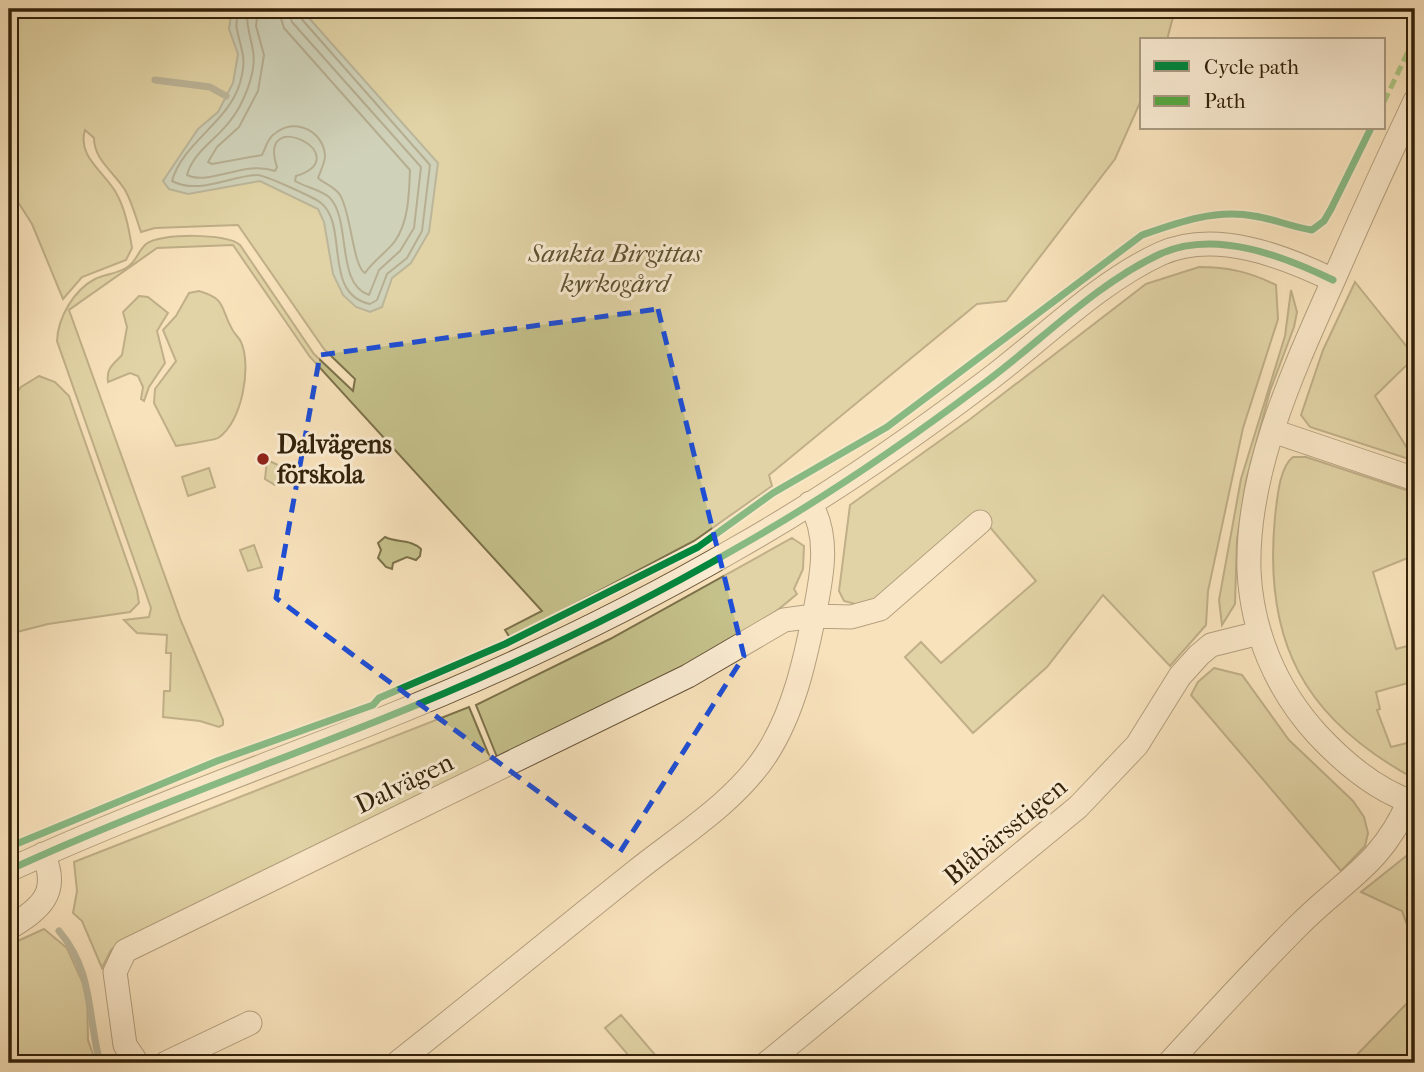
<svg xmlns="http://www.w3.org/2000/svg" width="1424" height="1072" font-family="'IM FELL French Canon',serif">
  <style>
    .green { fill: #c5c18b; stroke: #7c714a; stroke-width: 2 }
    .water { fill: #9ebdb4; stroke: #737f70; stroke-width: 2 }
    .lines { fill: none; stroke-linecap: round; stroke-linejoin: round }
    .shore { stroke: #686f5e; stroke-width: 2 }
    .stream { stroke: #737f70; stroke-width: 7 }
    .minor-casing { stroke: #645136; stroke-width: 25 }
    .minor { stroke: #faecd3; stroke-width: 23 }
    .quiet { stroke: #54aa41; stroke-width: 5; stroke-dasharray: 10 5; stroke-linecap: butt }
    .cycleway-casing { stroke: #faecd3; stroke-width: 11 }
    .cycleway { stroke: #00873e; stroke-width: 7 }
    .marked { fill: none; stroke: #1d4ed8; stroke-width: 5; stroke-dasharray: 14 9; stroke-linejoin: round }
    .poi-dot { fill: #8f2418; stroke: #faecd3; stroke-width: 2.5 }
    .labels { text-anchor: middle; stroke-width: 6; stroke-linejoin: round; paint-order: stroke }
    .park-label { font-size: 26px; font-style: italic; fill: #5e5130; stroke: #faecd3 }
    .poi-label { font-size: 26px; font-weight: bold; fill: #322109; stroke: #faecd3; text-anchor: start }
    .street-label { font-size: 26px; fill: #322109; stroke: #faecd3 }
  </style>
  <rect width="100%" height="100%" fill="#f8e2bb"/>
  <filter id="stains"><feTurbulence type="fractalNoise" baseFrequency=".00286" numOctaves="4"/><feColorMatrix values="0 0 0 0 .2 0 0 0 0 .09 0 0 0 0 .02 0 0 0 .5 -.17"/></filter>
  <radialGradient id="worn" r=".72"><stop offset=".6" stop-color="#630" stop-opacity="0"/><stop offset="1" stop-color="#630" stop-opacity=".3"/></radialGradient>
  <path class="green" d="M9 9H1175L1167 40H1142V98L1115 159 1006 301 977 304 769 475 772 486 694 541 510 638 505 630 542 611 310 357 233 245 157 248 69 310 181 621 223 720V725L219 727 200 721 163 717 164 691H170L171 653H166L167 635 137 633 124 620 149 617 151 608 57 341C58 317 74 290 95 279 105 274 116 274 126 268 137 262 137 252 146 244 160 233 228 233 240 245L314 354 353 391 355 379 324 349 238 225 155 228 141 232C136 218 132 202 125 190 114 172 94 160 94 138L85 130C77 156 103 171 115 191 125 207 129 229 132 248L126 260 82 277 63 299 32 224 9 188Z
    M1199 267C1228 267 1250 272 1276 285L1278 319 1243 428 1208 591 1206 625 1170 666 1103 595 1047 667 973 733 905 657 921 642 941 663 1036 581 977 512 876 601 859 605 844 601 839 591 850 505 969 420 1146 284Z
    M1355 282 1415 357 1375 396 1415 461 1310 427 1301 415 1323 350Z
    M1291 290 1297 312 1294 327 1270 391 1246 481 1237 539 1235 604 1222 625 1219 600 1241 479 1285 336Z
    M199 291C227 299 220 308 232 329 234 334 239 337 241 342 252 366 242 423 218 438 215 440 182 445 176 446L154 403 155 389 176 361 163 330 176 316 189 293Z
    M139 296 148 297 168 313 157 331 165 363 149 387 144 401 141 399 143 387 138 376 130 373 108 382C106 368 113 365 122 355L127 327 123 312Z
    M39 376 55 382 69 396 137 590 139 603 130 612 48 624 9 634V404L21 387Z
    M1293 457H1306L1415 493V555L1373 572 1396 649 1411 645 1415 681 1376 692 1380 709 1377 710 1391 747 1415 741V779C1304 719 1263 642 1275 517 1277 501 1279 467 1293 457Z
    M267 460 278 465 301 467 305 472 304 479 295 484 285 479 275 485 265 479Z
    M209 468 215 487 188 496 182 477Z
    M385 537C397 543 411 539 421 549L420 556 416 560 407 557 393 563 392 569 386 567 378 558 381 550 378 543Z
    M792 538 804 546 803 569 794 589 797 594C717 664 593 711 497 757L476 705 610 639Z
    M254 545 262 567 248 571 240 550Z
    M1214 668 1242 675 1289 740 1353 801 1364 817 1368 833 1365 846 1341 871 1191 695 1198 682Z
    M469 707 491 760 125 939 111 950 102 968 82 921 73 913 77 891 74 862Z
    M1415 849V947L1402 911 1361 892Z
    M44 929 67 948 87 992 88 1040 96 1063H9V945Z
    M1415 995V1063H1349Z
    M621 1015 662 1063H635L605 1028Z"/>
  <path class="water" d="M232 9H301L438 163 429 232 411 263 392 278 382 307 370 312 356 307 343 295 333 274 324 222 318 209 260 181 188 194 169 189 163 181 198 129 218 112 233 83 238 54 229 29Z"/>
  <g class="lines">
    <path class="shore" d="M238 9C238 16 235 24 237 30 242 53 247 58 240 83 228 123 183 142 172 181 198 195 230 176 257 175 263 174 315 198 321 203 349 225 322 294 370 304L377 300 387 274 407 258 422 231 430 165 299 16 297 9
      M247 9C246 30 250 31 253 51 257 72 243 105 230 121 216 140 193 152 187 175 210 186 245 160 275 171L277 167C256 104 359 156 296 176L295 181C305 187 319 189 329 197 352 219 335 284 369 295L379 270 400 251 414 228 421 167 292 22 288 9
      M258 9 256 26 264 55 258 91 239 127 217 147 208 162 212 164 262 155C266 147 268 137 277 132 297 117 325 133 325 157 324 165 320 172 318 178 325 184 335 187 340 195 351 212 353 267 365 273 374 260 387 252 395 241 409 221 409 193 410 170L284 28 278 9"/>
    <path class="stream" d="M155 80 210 87 226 96
      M59 931C94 972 87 1015 100 1063"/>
    <g class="minor-casing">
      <path id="minor" d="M1415 101C1387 160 1360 219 1334 279 1294 369 1246 471 1249 571 1252 632 1276 689 1317 734 1344 763 1377 791 1415 803
        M1273 431 1415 479
        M9 870C129 815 254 770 377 721 500 672 621 615 735 549 820 501 902 445 979 387 1037 345 1095 284 1160 254 1215 229 1283 256 1333 280
        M9 928C40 909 61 893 43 854
        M137 1063 125 1045 115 972 125 951 688 676 784 620 814 616 851 617 880 609 980 522
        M166 1063 250 1023
        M397 1063C477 1000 556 935 636 871 680 836 735 802 766 755 794 712 805 660 815 611 822 575 830 536 810 503
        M767 1063 1078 807 1137 745 1180 676 1199 655 1211 645 1259 633
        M1169 1063C1211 1017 1253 971 1297 927 1343 880 1381 866 1409 801"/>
    </g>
    <use href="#minor" class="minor"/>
    <path class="quiet" d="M1384 102 1415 37"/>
    <g class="cycleway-casing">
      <path id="cycleway" d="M9 847 217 761 373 705 379 698 505 644 698 547 773 493 887 427 1142 235C1179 222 1215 209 1254 216 1274 219 1292 227 1312 230L1324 221 1331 209 1371 128
        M9 870C129 815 254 770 377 721 500 672 621 615 735 549 820 501 902 445 979 387 1037 345 1095 284 1160 254 1215 229 1283 256 1333 280"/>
    </g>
    <use href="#cycleway" class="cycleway"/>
  </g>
  <path d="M0 0H1424V1072H0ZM658 309 744 656 620 852 276 598 320 355Z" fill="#f8e2bb" fill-opacity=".55" fill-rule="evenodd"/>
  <path class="marked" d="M658 309 744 656 620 852 276 598 320 355Z"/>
  <circle class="poi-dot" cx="263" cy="459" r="7"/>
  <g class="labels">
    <g class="park-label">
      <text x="615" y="262">Sankta Birgittas<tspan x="615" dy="30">kyrkogård</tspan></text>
    </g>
    <g class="poi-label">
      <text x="277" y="453">Dalvägens<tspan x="277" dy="30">förskola</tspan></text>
    </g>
    <g class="street-label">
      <text transform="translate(404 783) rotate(-26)" y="9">Dalvägen</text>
      <text transform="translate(1005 831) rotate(-40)" y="9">Blåbärsstigen</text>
    </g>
  </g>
  <rect width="1424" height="1072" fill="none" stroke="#f8e2bb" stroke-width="35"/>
  <rect x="10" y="10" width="1403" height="1051" fill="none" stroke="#322109" stroke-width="3.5"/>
  <rect x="18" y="18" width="1389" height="1037" fill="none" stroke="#322109" stroke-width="2"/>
  <rect x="1140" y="38" width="245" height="91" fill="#faecd3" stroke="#aa9b82" stroke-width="2"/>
  <rect x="1154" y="61" width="35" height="10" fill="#00873e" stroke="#aa9b82" stroke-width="2"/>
  <text x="1204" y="74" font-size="21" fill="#322109">Cycle path</text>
  <rect x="1154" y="96" width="35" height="10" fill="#54aa41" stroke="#aa9b82" stroke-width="2"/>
  <text x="1204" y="108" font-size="21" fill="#322109">Path</text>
  <rect width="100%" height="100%" filter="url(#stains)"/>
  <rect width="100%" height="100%" fill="url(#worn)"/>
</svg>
